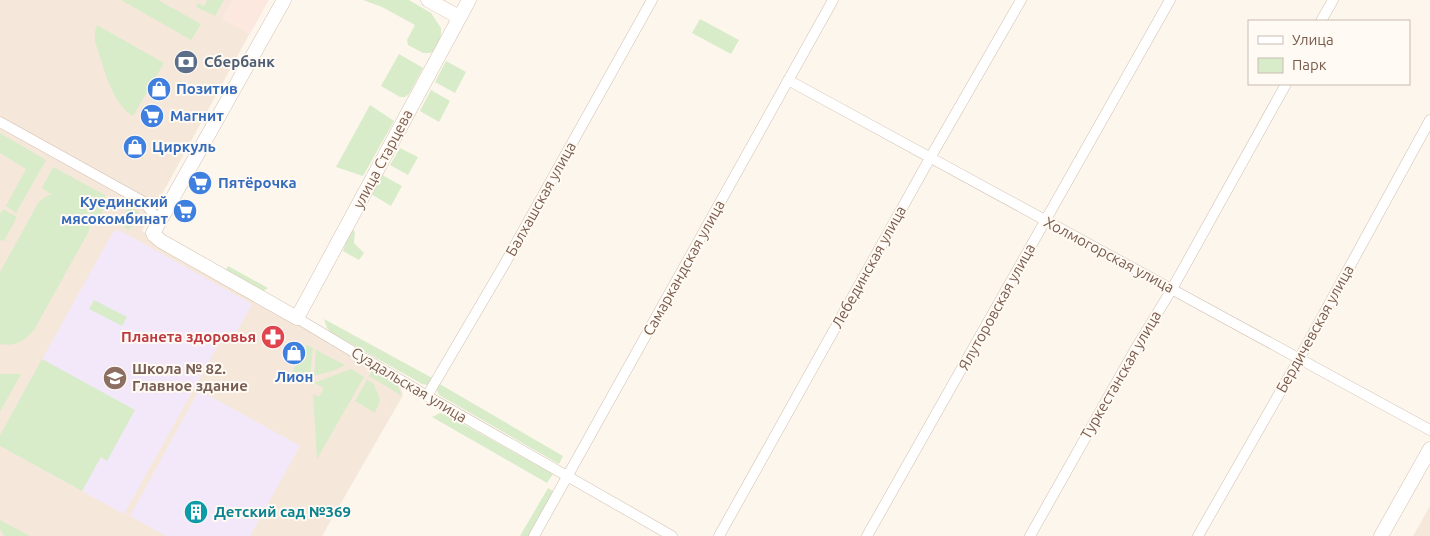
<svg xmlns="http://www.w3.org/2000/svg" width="1430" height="536" font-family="Ubuntu,sans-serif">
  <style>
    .residential { fill: #f5e8da }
    .commercial { fill: #fde8e0 }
    .education { fill: #f3e8fa }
    .green { fill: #d8ecc9 }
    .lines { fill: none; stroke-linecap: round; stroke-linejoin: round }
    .street-casing { stroke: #d1beb0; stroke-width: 11 }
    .secondary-casing { stroke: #d6c0b0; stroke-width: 15 }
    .street { stroke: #fff; stroke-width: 10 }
    .secondary { stroke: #fff; stroke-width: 14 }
    .labels { text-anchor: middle; stroke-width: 4; stroke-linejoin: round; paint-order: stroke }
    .service-label { font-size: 15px; font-weight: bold; fill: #4e5e75; stroke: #fffaf3; text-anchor: start }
    .shop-label { font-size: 15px; font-weight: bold; fill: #366cbe; stroke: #fffaf3; text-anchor: start }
    .street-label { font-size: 15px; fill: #7a5c4d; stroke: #fffaf3 }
    .health-label { font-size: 15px; font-weight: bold; fill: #be3a42; stroke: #fffaf3; text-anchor: end }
    .education-label { font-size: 15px; font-weight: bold; fill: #785e54; stroke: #fffaf3; text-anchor: start }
    .culture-label { font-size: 15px; font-weight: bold; fill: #0d838f; stroke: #fffaf3; text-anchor: start }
  </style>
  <rect width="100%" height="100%" fill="#fdf6ec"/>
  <path class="residential" d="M0 0H268L142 231 392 379 400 386 403 394 402 397 322 536H0Z
    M1430 506V536H1413Z"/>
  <path class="commercial" d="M232 0H269L250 34 222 19Z"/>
  <path class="education" d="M119 230 252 304 235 335 226 331 124 514 0 446V435L113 232Z
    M199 390 300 446 250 536H166L130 516Z"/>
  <path class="green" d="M121 0H158L201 24 191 40Z
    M207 0H224L215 16 196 7 198 3 204 6Z
    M363 0H409L431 13 441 28V34L439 45 435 51 430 53H423L408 45 407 40 415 25 382 7Z
    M700 19 739 40 731 54 692 33Z
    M97 25 164 63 133 116C110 102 104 66 95 42V32Z
    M399 54 423 68 409 94 405 97H400L381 86Z
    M446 61 466 72 455 93 435 82Z
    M431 90 450 101 439 122 420 111Z
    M370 105 394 121 363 176 336 167Z
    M0 133 46 160 16 213 6 206 26 169 0 153Z
    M400 148 418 157 408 175 390 165Z
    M53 167 105 195V206L94 225 89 210 85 206C90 214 90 222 89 231L34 330C25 341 15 347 0 344V272L38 203 45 197 53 193H49L42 188Z
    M382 175 402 186 391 206 371 194Z
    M129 206 139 212 129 230 119 224Z
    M3 209 17 217 4 241 0 240V214Z
    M351 228 355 232 354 243 364 253 359 260 343 251Z
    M228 266 268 288 262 292 225 272Z
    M94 300 127 317 122 326 89 309Z
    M324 319 434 379 428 385 422 384 332 333 327 328Z
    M307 345 313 348 310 376 304 379 292 372Z
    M316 350 345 365 335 370 314 376Z
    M42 359 135 410 107 461 101 457 82 491 0 446V435Z
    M351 369 364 377 317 459 313 394 319 397 324 388 314 383Z
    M373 369 397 384 402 396 369 376Z
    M0 374H21L0 412Z
    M367 380 374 384 380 400 375 413 355 401Z
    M438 383 563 456 559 464 439 395 436 388Z
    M440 413 449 416 553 474 547 483 432 417Z
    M548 488 553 491 546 508 529 536H520Z
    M0 520 30 536H4L0 529Z"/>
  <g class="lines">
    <g class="street-casing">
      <path id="street" d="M1321 21 1333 0
        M788 80 1430 430
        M0 122 144 202 159 221
        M297 318 427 396 672 536
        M427 396 504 265 652 0
        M534 536 833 0
        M719 536 930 158 1021 0
        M867 536 1170 0
        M1030 536 1136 348 1172 289 1286 84
        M1198 536 1299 359 1430 120"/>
    </g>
    <g class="secondary-casing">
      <path id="secondary" d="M284 0 153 233 154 235 161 241 297 318 469 0
        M428 0 459 17
        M1381 536 1430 449"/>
    </g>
    <use href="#street" class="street"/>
    <use href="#secondary" class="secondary"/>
  </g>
  <defs>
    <g id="bank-disc" transform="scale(1.25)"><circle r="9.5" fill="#5c6f8a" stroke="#fffaf3"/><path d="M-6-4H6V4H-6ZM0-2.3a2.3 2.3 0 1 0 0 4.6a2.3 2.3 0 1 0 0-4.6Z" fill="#fff"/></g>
    <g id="shop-disc" transform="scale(1.25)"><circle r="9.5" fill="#3f7fe0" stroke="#fffaf3"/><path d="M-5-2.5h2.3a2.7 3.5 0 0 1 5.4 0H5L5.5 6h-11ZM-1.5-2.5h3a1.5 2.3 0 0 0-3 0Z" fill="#fff"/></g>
    <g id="supermarket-disc" transform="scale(1.25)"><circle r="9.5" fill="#3f7fe0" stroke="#fffaf3"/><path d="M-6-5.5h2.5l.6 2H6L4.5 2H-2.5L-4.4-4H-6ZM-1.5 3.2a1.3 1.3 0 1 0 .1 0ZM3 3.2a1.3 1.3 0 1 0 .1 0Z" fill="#fff"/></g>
    <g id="pharmacy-disc" transform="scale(1.25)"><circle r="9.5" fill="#e0444e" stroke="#fffaf3"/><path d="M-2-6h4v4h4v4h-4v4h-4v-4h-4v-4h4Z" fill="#fff"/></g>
    <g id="school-disc" transform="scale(1.25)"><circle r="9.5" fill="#8d6e63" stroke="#fffaf3"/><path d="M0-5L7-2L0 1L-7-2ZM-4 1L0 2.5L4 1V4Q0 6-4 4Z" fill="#fff"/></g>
    <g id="building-disc" transform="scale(1.25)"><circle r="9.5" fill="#0f9aa8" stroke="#fffaf3"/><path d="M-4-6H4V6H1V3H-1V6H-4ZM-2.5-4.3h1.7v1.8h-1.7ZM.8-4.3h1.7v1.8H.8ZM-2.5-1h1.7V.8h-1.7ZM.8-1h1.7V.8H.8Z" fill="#fff"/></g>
  </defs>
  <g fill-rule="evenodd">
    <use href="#bank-disc" x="186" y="62"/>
    <use href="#shop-disc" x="159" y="89"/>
    <use href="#supermarket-disc" x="152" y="116"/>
    <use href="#shop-disc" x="135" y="147"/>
    <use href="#supermarket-disc" x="200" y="183"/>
    <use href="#supermarket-disc" x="185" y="211"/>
    <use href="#pharmacy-disc" x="273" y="337"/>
    <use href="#shop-disc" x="294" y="353"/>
    <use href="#school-disc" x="115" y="378"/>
    <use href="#building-disc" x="196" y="512"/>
  </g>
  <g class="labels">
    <g class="service-label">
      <text x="204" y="67">Сбербанк</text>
    </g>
    <g class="shop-label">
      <text x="176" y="94">Позитив</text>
      <text x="170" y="121">Магнит</text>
      <text x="152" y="152">Циркуль</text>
      <text x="218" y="188">Пятёрочка</text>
      <text x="168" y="207" text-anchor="end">Куединский<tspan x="168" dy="17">мясокомбинат</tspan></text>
      <text x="294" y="382" text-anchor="middle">Лион</text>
    </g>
    <g class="street-label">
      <text transform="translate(383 159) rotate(-62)" y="5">улица Старцева</text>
      <text transform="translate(541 199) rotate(-61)" y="5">Балхашская улица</text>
      <text transform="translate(1109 255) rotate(28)" y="5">Холмогорская улица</text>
      <text transform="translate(869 267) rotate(-61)" y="5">Лебединская улица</text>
      <text transform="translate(684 268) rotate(-61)" y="5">Самаркандская улица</text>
      <text transform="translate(997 307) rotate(-61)" y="5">Ялуторовская улица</text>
      <text transform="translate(1315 329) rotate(-61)" y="5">Бердичевская улица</text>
      <text transform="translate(1121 375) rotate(-60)" y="5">Туркестанская улица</text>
      <text transform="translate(409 385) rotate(31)" y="5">Суздальская улица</text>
    </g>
    <g class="health-label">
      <text x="256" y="342">Планета здоровья</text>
    </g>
    <g class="education-label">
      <text x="132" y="374">Школа № 82.<tspan x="132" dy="17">Главное здание</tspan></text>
    </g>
    <g class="culture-label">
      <text x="214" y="517">Детский сад №369</text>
    </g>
  </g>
  <rect x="1248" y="20" width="162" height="65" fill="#fffaf3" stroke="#cabbb1"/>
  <rect x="1258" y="36" width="25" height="8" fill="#ffffff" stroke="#cabbb1"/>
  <text x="1292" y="45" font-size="15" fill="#7a5c4d">Улица</text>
  <rect x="1258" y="58" width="25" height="15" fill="#d8ecc9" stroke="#cabbb1"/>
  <text x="1292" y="70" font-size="15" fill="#7a5c4d">Парк</text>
</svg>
